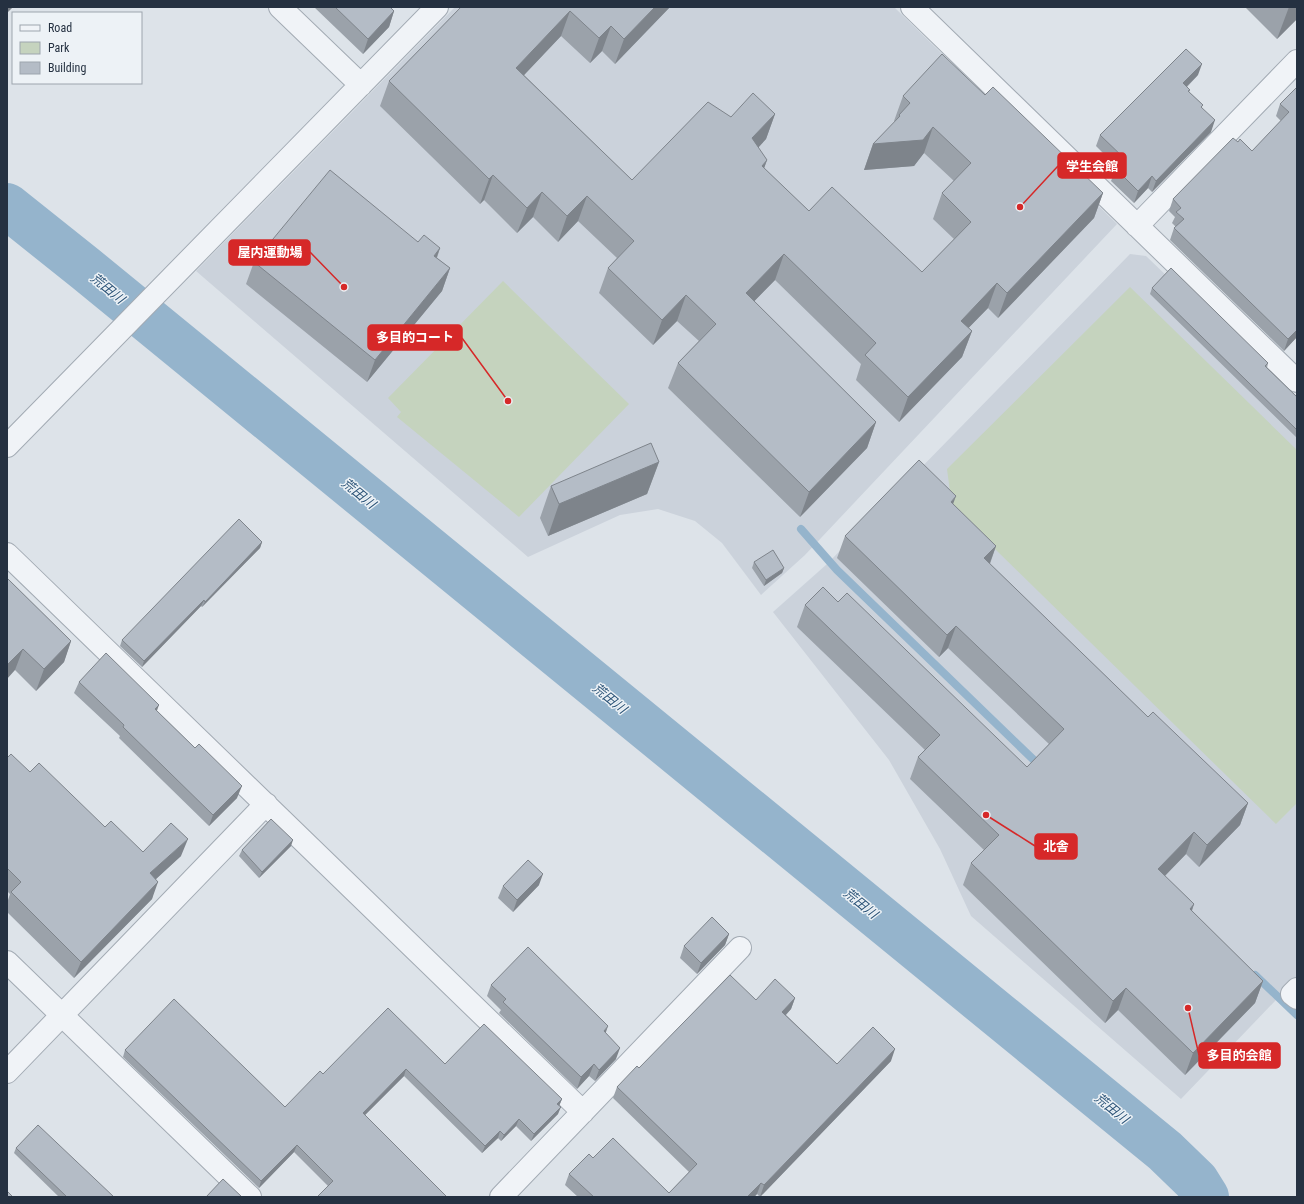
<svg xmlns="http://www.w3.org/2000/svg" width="1304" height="1204" font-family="'Roboto Condensed','Noto Sans JP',sans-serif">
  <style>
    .built { fill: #cbd2db }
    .green { fill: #c5d3be }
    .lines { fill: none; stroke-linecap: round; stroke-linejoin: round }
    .stream { stroke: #95b4cc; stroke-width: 8 }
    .river { stroke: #95b4cc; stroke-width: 46 }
    .street-casing { stroke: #a2aab3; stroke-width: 24 }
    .street { stroke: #f0f3f7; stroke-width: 22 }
    .wall { fill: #9ba2aa }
    .shaded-wall { fill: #7e848b }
    .building { fill: #b4bcc6; stroke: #7e848b }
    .labels { text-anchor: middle; stroke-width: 3; stroke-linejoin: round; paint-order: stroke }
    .water-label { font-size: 13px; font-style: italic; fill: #2c5478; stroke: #edf2f6 }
    .leader { fill: none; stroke: #d62828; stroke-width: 1.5 }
    .callout-dot { fill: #d62828; stroke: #edf2f6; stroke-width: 1.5 }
    .callout { fill: #d62828; stroke: #d62828; stroke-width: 1.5 }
    .callout-label { font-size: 13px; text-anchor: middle; font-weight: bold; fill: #fff }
  </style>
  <rect width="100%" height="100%" fill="#dde3e9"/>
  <path class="built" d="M455 7H894L1117 224 805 555 761 595 722 543 695 521 658 509 620 515 528 557 196 271Z
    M1130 254 1146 256 1297 401V978L1181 1099 971 916 940 849 889 760 773 612 827 564Z"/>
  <path class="green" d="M503 281 629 404 519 517 397 417 401 412 388 398Z
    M1130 287 1297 450V803L1276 824 952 507 947 469Z"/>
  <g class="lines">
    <path class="stream" d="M801 529 837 570 1040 766
      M1255 975 1297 1015"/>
    <path class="river" d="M7 206 86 269 1165 1151 1196 1181 1206 1197"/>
    <g class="street-casing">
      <path id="street" d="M280 7 361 85
        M912 7 1297 381
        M1137 226 1297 61
        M7 446 437 7
        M7 554 583 1112
        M7 962 250 1197
        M1297 989 1292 994 1297 998
        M7 1072 266 804
        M501 1197 740 948"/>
    </g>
    <use href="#street" class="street"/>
  </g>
  <path class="wall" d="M314 7H391L390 8 394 11 389 27 363 54Z
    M461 7H670L615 64 602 51 590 63 561 36 524 75 632 180 731 117 775 114 766 139 758 148 767 160 764 168 809 211 922 272 954 239 933 219 942 193 954 181 924 153 914 166 864 170 873 144 895 122 894 121 903 96 985 95 1103 193 1094 218 998 318 988 308 968 328 972 331 962 357 899 422 856 380 861 364 775 280 754 301 876 422 867 448 800 517 668 388 678 363 699 341 677 321 653 345 599 293 608 268 617 258 578 221 558 242 533 217 517 233 484 200 480 204 380 106 389 81Z
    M1245 7H1297V19L1277 39Z
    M1198 75 1187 87 1190 90 1189 92 1203 105 1201 108 1211 132 1152 192 1148 188 1134 203 1111 181 1116 169 1117 167 1096 146 1100 135Z
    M1297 87V338H1296L1284 351 1170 240 1174 228 1176 227 1172 223 1175 217 1169 211 1173 199 1238 142 1252 151 1281 121 1276 116 1280 104Z
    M418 242 440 248 437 258 450 268 442 291 367 382 246 284 254 262Z
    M1152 288 1268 363 1267 368 1297 397V438L1150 294Z
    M659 462 647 494 548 536 540 518 551 486Z
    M953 504 996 546 990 564 1148 717 1248 803 1240 825 1199 867 1186 854 1165 876 1194 904 1192 911 1263 981 1255 1003 1185 1075 1118 1010 1105 1023 963 885 971 863 984 850 910 779 918 757 925 750 797 627 805 605 838 602 1027 767 1049 744 948 648 939 657 837 558 845 536Z
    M262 542 260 548 202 607 201 606 142 667 120 646 122 640Z
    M754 562 784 568 782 573 764 586 752 568Z
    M7 578 71 641 64 662 36 691 15 670Z
    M79 682 157 711 195 748 237 798 209 826 119 738 120 736 74 693Z
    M7 758 30 772 105 827 143 852 181 856 156 879 152 899 74 978 7 912V903L10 894 7 891Z
    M291 846 259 878 239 856 242 850Z
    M539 885 513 912 498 898 503 886Z
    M729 934 725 945 697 974 680 958 684 946Z
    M491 985 606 1033 616 1059 595 1081 589 1076 577 1089 499 1013 501 1010 487 996Z
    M795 998 791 1009 786 1015 837 1064 891 1061 760 1197 757 1194 754 1197H578L565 1185 569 1174 593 1158 669 1193 689 1172 613 1098 617 1087 639 1068 756 1000Z
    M125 1050 285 1107 323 1074 445 1064 562 1099 559 1106 558 1114 531 1141 516 1126 501 1141 498 1138 482 1153 404 1076 365 1115 447 1197 328 1186 294 1152 259 1188 123 1057Z
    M16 1148 114 1197H59L14 1153Z"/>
  <path class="shaded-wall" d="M7 7H13L7 13Z
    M655 7H670L615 64 624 39Z
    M1289 7H1297V19L1277 39Z
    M394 11 389 27 363 54 368 39Z
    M570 11 561 36 507 93 516 68Z
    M611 26 602 51 590 63 599 38Z
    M1202 64 1198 75 1179 94 1183 83Z
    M775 114 766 139 743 164 752 138Z
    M1215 120 1211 132 1152 192 1156 181Z
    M933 127 924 153 914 166 864 170 873 144Z
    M767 160 758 185 762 166Z
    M493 175 484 200 480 204 489 179Z
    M1152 176 1148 188 1134 203 1138 191Z
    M542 192 533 217 517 233 527 208Z
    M1103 193 1094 218 998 318 1007 293Z
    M587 196 578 221 558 242 567 216Z
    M440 248 432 270 434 256Z
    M784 254 775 280 737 319 746 293Z
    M450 268 442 291 367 382 375 360Z
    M997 283 988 308 951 346 961 321Z
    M686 295 677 321 653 345 662 320Z
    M1297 330V336L1296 338 1284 351 1288 339Z
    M972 331 962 357 899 422 908 397Z
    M876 422 867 448 800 517 809 492Z
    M659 462 647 494 548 536 559 504Z
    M956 496 948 518 951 502Z
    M262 542 260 548 202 607 205 602Z
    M996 546 988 568 984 558Z
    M784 568 782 573 764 586 766 580Z
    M204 600 201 606 142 667 144 661Z
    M956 626 948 648 939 657 947 635Z
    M71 641 64 662 36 691 44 669Z
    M23 649 15 670 7 679V665Z
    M159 705 155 716V709Z
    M242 786 237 798 209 826 213 815Z
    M1248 803 1240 825 1199 867 1207 845Z
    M1194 832 1186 854 1150 891 1158 869Z
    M188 839 181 856 144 890 150 873Z
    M293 840 291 846 259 878 262 872Z
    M543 874 539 885 513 912 517 900Z
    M158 882 152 899 74 978 81 962Z
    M1194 904 1186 926 1190 909Z
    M729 934 725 945 697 974 701 963Z
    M1263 981 1255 1003 1185 1075 1193 1053Z
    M1126 988 1118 1010 1105 1023 1113 1001Z
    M795 998 791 1009 778 1023 782 1012Z
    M608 1026 604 1038V1031Z
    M620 1048 616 1059 595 1081 599 1070Z
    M895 1049 891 1061 760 1197 764 1185Z
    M594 1064 589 1076 577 1089 581 1077Z
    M406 1069 404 1076 360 1120 363 1113Z
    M562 1099 559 1106 557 1104Z
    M561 1107 558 1114 531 1141 534 1134Z
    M519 1119 516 1126 501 1141 504 1135Z
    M500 1131 498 1138 482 1153 485 1146Z
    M297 1145 294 1152 259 1188 261 1181Z
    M761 1183 757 1194 754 1197H747Z"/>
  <path class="building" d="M335 7H390L394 11 368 39Z
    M461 7H655L624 39 611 26 599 38 570 11 516 68 632 180 708 102 731 117 753 93 775 114 752 138 767 160 762 166 809 211 832 187 922 272 971 222 942 193 971 163 933 127 923 140 873 144 900 116 899 115 910 103 903 96 942 54 985 95 993 87 1103 193 1007 293 997 283 961 321 972 331 908 397 865 355 876 343 784 254 746 293 876 422 809 492 678 363 716 324 686 295 662 320 608 268 634 241 587 196 567 216 542 192 527 208 493 175 489 179 389 81Z
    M1186 49 1202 64 1183 83 1190 90 1188 91 1203 105 1201 107 1215 120 1156 181 1152 176 1138 191 1116 169 1125 159 1100 135Z
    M1297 87V330L1288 339 1174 228 1184 219 1176 212 1181 208 1173 199 1233 138 1238 142 1240 139 1252 151 1289 112 1280 104Z
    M330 170 418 242 424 235 440 248 434 256 450 268 375 360 254 262Z
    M1171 268 1268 363 1265 366 1297 397V430L1152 288Z
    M651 443 659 462 559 504 551 486Z
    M919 460 956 496 951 502 996 546 984 558 1148 717 1153 712 1248 803 1207 845 1194 832 1158 869 1194 904 1190 909 1263 981 1193 1053 1126 988 1113 1001 971 863 999 835 918 757 940 735 805 605 823 587 838 602 847 593 1027 767 1064 729 956 626 947 635 845 536Z
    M239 519 262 542 205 602 204 600 144 661 122 640Z
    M773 550 784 568 766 580 754 562Z
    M7 578 71 641 44 669 23 649 7 665Z
    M106 653 159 705 155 709 195 748 199 744 242 786 213 815 123 727 124 725 79 682Z
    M11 754 30 772 39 763 105 827 111 821 143 852 171 823 188 839 150 873 158 882 81 962 11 892 21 882 7 868V758Z
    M271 819 293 840 262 872 242 850Z
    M528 860 543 874 517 900 503 886Z
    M712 917 729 934 701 963 684 946Z
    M528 947 608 1026 604 1031 620 1048 599 1070 594 1064 581 1077 503 1002 506 999 491 985Z
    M730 975 756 1000 775 979 795 998 782 1012 837 1064 873 1027 895 1049 764 1185 761 1183 747 1197H594L569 1174 589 1154 593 1158 613 1138 669 1193 697 1164 617 1087 637 1066 639 1068Z
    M174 999 285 1107 320 1071 323 1074 388 1008 445 1064 484 1024 562 1099 557 1104 561 1107 534 1134 519 1119 504 1135 500 1131 485 1146 406 1069 363 1113 447 1197H317L333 1181 297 1145 261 1181 125 1050Z
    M38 1125 114 1197H67L16 1148Z
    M223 1179 242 1197H206Z
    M7 1191 13 1197H7Z"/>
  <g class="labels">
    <g class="water-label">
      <text transform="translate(108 288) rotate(39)" y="5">荒田川</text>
      <text transform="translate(359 493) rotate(39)" y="5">荒田川</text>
      <text transform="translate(610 698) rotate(39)" y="5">荒田川</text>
      <text transform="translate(861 903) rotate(39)" y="5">荒田川</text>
      <text transform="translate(1112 1108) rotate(39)" y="5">荒田川</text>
    </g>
  </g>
  <path class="leader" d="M1020 207L1058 166M344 287L310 252M508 401L462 338M986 815L1035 846M1188 1008L1199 1055"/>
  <g class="callout-dot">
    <circle cx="1020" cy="207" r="4"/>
    <circle cx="344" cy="287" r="4"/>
    <circle cx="508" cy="401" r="4"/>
    <circle cx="986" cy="815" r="4"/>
    <circle cx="1188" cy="1008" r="4"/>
  </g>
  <g class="callout">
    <rect x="1058" y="153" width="68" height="25" rx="4"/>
    <rect x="229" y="240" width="81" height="25" rx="4"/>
    <rect x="368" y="325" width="94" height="25" rx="4"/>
    <rect x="1035" y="834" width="42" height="25" rx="4"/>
    <rect x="1199" y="1043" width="81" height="25" rx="4"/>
  </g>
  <g class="callout-label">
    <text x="1092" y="171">学生会館</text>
    <text x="270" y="257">屋内運動場</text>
    <text x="415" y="342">多目的コート</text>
    <text x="1056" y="851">北舎</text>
    <text x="1239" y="1060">多目的会館</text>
  </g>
  <rect width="1304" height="1204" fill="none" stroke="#253141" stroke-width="16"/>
  <rect x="12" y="12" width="130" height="72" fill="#edf2f6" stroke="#9da5ae"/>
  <rect x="20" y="25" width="20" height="6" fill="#f0f3f7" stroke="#9da5ae"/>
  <text x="48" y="32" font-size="12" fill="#253141">Road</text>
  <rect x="20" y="42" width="20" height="12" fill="#c5d3be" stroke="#9da5ae"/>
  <text x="48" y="52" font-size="12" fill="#253141">Park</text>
  <rect x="20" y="62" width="20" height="12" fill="#b4bcc6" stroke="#9da5ae"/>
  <text x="48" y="72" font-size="12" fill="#253141">Building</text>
</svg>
